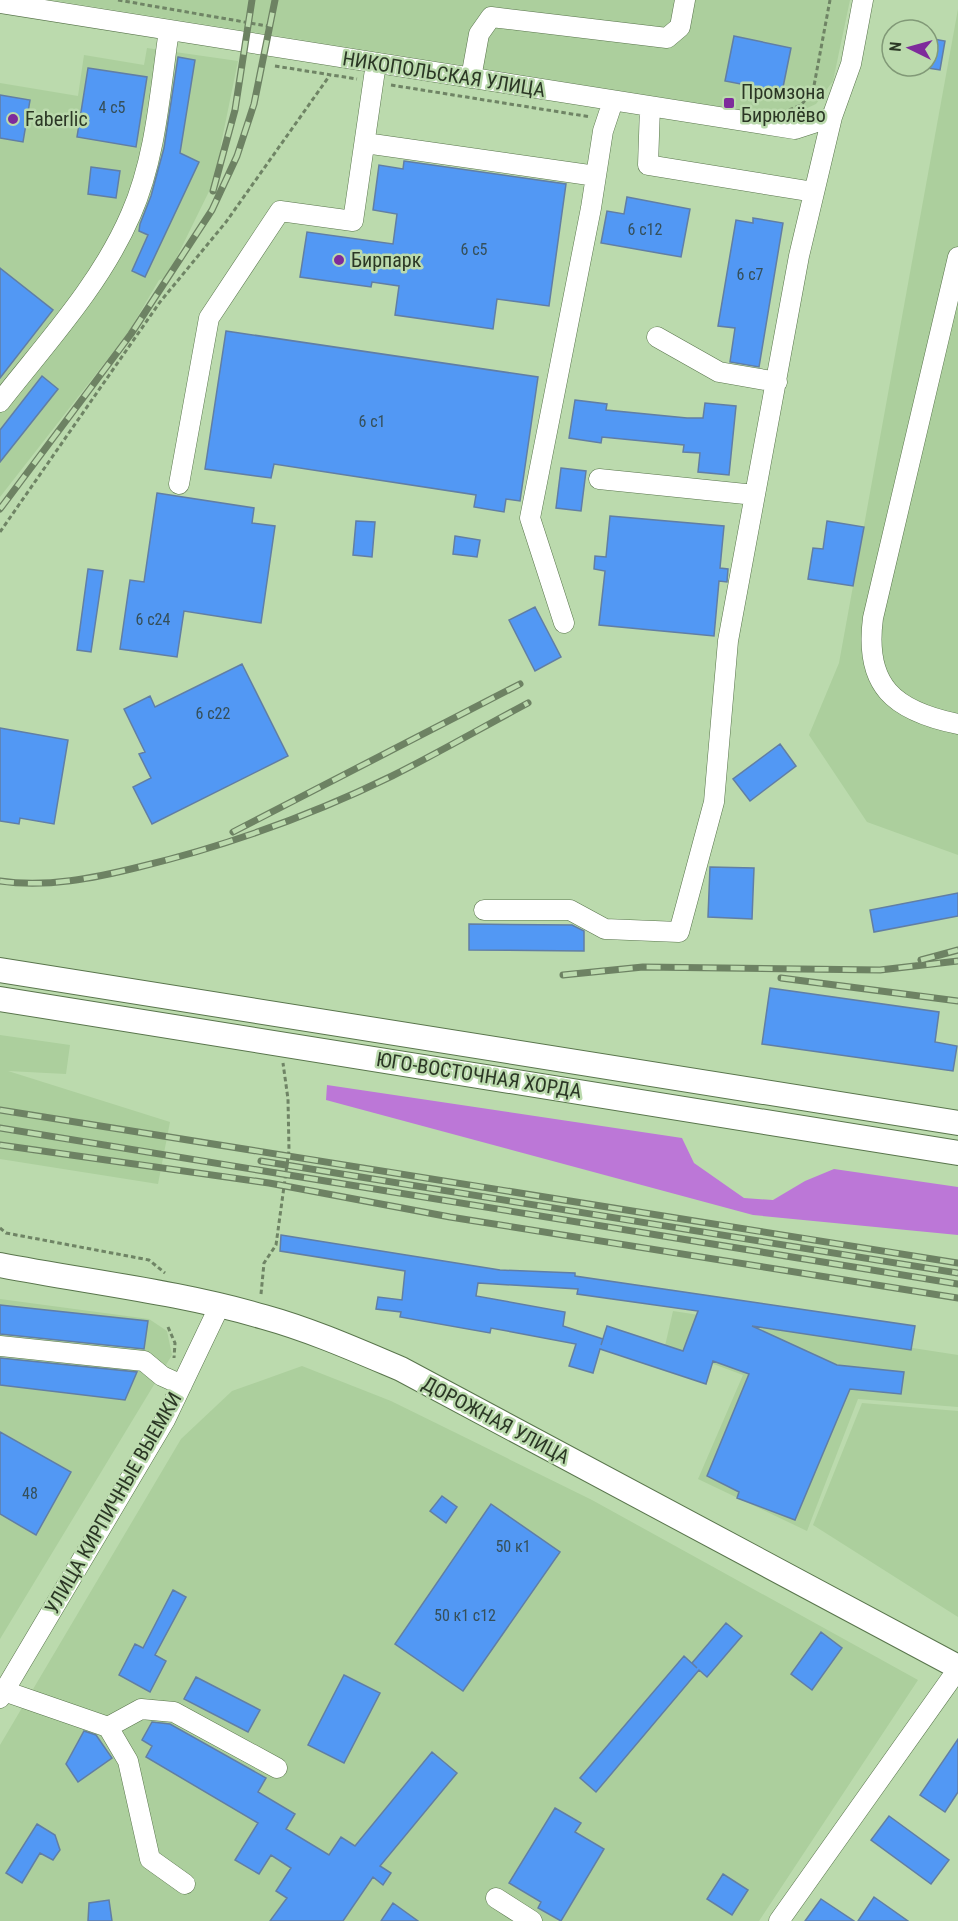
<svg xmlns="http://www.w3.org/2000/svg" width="958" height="1921" font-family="'Roboto Condensed',sans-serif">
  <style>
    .built { fill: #accf9d }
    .forest { fill: #bc77d7 }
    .building { fill: #5298f4; stroke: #617ea4; stroke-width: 1.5; fill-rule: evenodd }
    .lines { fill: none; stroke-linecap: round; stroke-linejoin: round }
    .minor-casing { stroke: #59754c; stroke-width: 21 }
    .major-casing { stroke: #59754c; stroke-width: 26 }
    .path { stroke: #6f8465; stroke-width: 3; stroke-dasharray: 4.5 3; stroke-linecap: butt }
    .minor { stroke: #fff; stroke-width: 20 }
    .major { stroke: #fff; stroke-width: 24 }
    .rail-casing { stroke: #6d8263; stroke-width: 7 }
    .rail { stroke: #bbdaad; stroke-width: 4.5; stroke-dasharray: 14; stroke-linecap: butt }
    .poi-dot { fill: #7e2b9b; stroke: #bbdaad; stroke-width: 2 }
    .labels { text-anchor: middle; stroke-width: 5; stroke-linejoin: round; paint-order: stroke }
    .number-label { font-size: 16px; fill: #354f59 }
    .street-label { font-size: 20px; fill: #2b3725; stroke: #bbdaad }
    .poi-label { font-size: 20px; fill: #2b3725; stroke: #bbdaad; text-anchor: start }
  </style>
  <rect width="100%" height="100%" fill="#bbdaad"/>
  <path class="built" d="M51 0H850L833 81 816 104 792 115H774Z
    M958 9V855L867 822 809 735 839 663Z
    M147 48 238 61 221 144 219 171 167 277 159 280 128 333 0 497V83L78 96 84 55 144 65Z
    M0 1035 70 1045 66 1074 8 1071 170 1122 158 1184 0 1159Z
    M0 1299 149 1319 167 1331 172 1355 0 1639Z
    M673 1311 958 1355V1407L858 1399 807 1531 698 1479 743 1375 665 1346Z
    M302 1366 391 1401 592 1500 918 1680 759 1921H0V1745L181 1439 232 1391Z
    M862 1403 958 1411V1617L813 1525Z"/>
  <path class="forest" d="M327 1085 682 1138 694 1163 744 1198 773 1200 805 1181 834 1169 958 1187V1235L753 1215 326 1100Z"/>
  <path class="building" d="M734 36 791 48 782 92 725 81Z
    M928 38 945 41 940 70 928 68Z
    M178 57 195 60 180 153 199 162 145 277 132 271 148 235 139 231 140 224 151 196 164 148Z
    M88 68 147 77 136 147 77 137Z
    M0 95 30 100 23 142 0 138Z
    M404 161 566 184 549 306 497 299 493 329 395 315 399 286 372 282 371 287 300 277 307 232 393 244 397 214 373 210 379 165 403 169Z
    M91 167 120 171 116 198 88 194Z
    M627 197 690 209 681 257 601 243 607 211 624 214Z
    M753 218 783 223 759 367 730 362 735 328 718 326 736 220 753 223Z
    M0 268 53 310 0 378Z
    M226 331 538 377 520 501 506 499 504 512 474 507 476 495 274 464 271 478 205 469Z
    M42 376 58 389 0 462V430Z
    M575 400 607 404 606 410 687 418H703L705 403 736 406 729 475 698 472 700 453 683 452 684 445 602 437 601 443 569 438Z
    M561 468 586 471 581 511 556 508Z
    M157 493 254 508 252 523 275 526 261 623 184 611 177 657 120 649 130 580 144 582Z
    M610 516 724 526 720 568 728 569 727 582 719 581 714 636 599 625 605 571 594 569 595 556 606 557Z
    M356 521 375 522 372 557 353 555Z
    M827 521 864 527 853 586 808 579 813 548 823 549Z
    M455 536 480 540 477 557 453 554Z
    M88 569 103 571 91 652 77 650Z
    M535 607 561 657 535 671 509 620Z
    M242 664 288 756 152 824 133 787 151 778 139 754 145 752 124 709 150 696 155 707Z
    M0 728 68 740 54 824 20 818 19 824 0 821Z
    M780 744 796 766 750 801 733 779Z
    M710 867 754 868 752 919 708 917Z
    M958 893V916L874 932 870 910Z
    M469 924 572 925 584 931V951L469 950Z
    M770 988 939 1012 935 1042 957 1046 953 1071 762 1044Z
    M281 1235 500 1270 575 1273V1276L915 1326 911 1350 752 1326 837 1365 904 1372 901 1394 850 1389 795 1520 737 1498 739 1492 707 1476 749 1374 713 1361 706 1384 600 1349 593 1373 569 1366 576 1344 491 1328 490 1333 400 1317 401 1312 376 1309 378 1297 402 1300 405 1271 280 1251ZM478 1283 578 1289 577 1294 698 1311 683 1351 607 1326 601 1345 603 1339 563 1326 565 1312 476 1296Z
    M0 1305 148 1321 144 1349 0 1334Z
    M0 1358 137 1372 125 1400 0 1385Z
    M0 1432 71 1472 36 1535 0 1514Z
    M442 1496 457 1507 446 1523 430 1511Z
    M491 1504 560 1552 463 1691 395 1644Z
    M173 1590 186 1597 155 1655 166 1661 150 1692 119 1675 135 1644 143 1648Z
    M726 1623 742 1636 707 1677 699 1670 596 1792 580 1778 684 1656 697 1668 692 1663Z
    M821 1632 842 1648 812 1690 791 1674Z
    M344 1675 380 1693 344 1763 308 1745Z
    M196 1677 260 1710 248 1732 184 1699Z
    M152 1722 170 1724 266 1778 258 1792 295 1814 286 1829 329 1855 341 1837 355 1846 432 1752 457 1773 380 1866 391 1873 383 1885 373 1877 343 1921H270L287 1898 276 1891 291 1868 271 1855 259 1874 235 1860 258 1823 146 1757 152 1746 142 1740Z
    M84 1731 96 1735 112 1758 78 1782 66 1764Z
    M958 1739V1792L945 1812 920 1795Z
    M555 1808 581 1823 575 1832 604 1849 561 1921 538 1908 541 1902 509 1883Z
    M889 1816 949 1860 931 1884 871 1840Z
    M37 1824 55 1835 60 1850 53 1860 40 1853 22 1883 6 1873Z
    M723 1874 748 1890 732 1915 707 1899Z
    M874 1897 908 1921H858Z
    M821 1899 854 1921H805Z
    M109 1900 112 1921H88L89 1903Z
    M393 1903 418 1921H381Z"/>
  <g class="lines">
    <g class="minor-casing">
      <path id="minor" d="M0 3 795 129 832 117
        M471 78 479 34 491 17 667 38 680 27 685 0
        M650 107 648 165 814 192
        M365 143 596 176
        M958 257 873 618C864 686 894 711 958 724
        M657 337 719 372 777 382
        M0 402C47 342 101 284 131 214 156 157 160 91 169 30
        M599 479 755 495
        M179 484 209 318 280 211 353 221 376 63
        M564 623 530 518 591 208 603 131 613 101
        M484 910H570L605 929 679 932 714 802 728 641 799 256 832 117 851 64 863 0
        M0 1346 144 1361 162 1376 182 1385
        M4 1691 108 1727 128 1761 150 1859 185 1884
        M0 1698 165 1420 220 1305
        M108 1727 141 1709 174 1712 277 1768
        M496 1898 532 1921
        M779 1921 958 1669"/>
    </g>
    <g class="major-casing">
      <path id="major" d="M0 970 958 1123
        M0 999 958 1153
        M0 1265C88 1282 179 1292 264 1317 311 1330 356 1350 401 1369L958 1667"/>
    </g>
    <path class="path" d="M118 0 273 27
      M275 66 357 79
      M391 85 591 117
      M789 110 801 105 813 91 830 0
      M0 532 160 302 226 222 330 75
      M0 1228 6 1233 149 1260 165 1273
      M261 1294 264 1263 276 1245 289 1150 288 1099 283 1063
      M168 1327 175 1343 174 1358"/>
    <use href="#minor" class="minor"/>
    <use href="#major" class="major"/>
    <g class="rail-casing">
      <path id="rail" d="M213 191 235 110 252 0
        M0 509 131 334 212 210 237 156 254 104 275 0
        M233 832 520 684
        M0 881C46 888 95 878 139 867 226 846 312 815 392 776 438 753 483 727 528 703
        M921 960 958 950
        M563 975 643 967 880 970 958 961
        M781 978 958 1001
        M0 1110 958 1263
        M0 1128 958 1284
        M0 1145 269 1183 450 1217 958 1298
        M261 1161 958 1273"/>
    </g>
    <use href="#rail" class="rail"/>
  </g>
  <g class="poi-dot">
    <rect x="723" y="97" width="12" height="12" rx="3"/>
    <circle cx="13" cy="119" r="6"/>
    <circle cx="339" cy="260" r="6"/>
  </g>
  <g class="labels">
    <g class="number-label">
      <text x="112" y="113">4 с5</text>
      <text x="645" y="235">6 с12</text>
      <text x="474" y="255">6 с5</text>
      <text x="750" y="280">6 с7</text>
      <text x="372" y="427">6 с1</text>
      <text x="153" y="625">6 с24</text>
      <text x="213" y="719">6 с22</text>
      <text x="30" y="1499">48</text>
      <text x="513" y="1552">50 к1</text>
      <text x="465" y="1621">50 к1 с12</text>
    </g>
    <g class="street-label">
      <text transform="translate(444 74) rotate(9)" y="7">НИКОПОЛЬСКАЯ УЛИЦА</text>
      <text transform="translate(479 1075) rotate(9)" y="7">ЮГО-ВОСТОЧНАЯ ХОРДА</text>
      <text transform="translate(496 1420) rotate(28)" y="7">ДОРОЖНАЯ УЛИЦА</text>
      <text transform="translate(113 1503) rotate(-60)" y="7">УЛИЦА КИРПИЧНЫЕ ВЫЕМКИ</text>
    </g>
    <g class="poi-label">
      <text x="741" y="99">Промзона<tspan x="741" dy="23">Бирюлёво</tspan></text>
      <text x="25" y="126">Faberlic</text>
      <text x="351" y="267">Бирпарк</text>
    </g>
  </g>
  <g transform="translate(910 48) rotate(275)"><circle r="28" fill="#bbdaad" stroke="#819977" stroke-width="1.5"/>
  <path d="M0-4.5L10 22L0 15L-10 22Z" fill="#7e2b9b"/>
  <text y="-9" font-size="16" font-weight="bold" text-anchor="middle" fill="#2b3725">N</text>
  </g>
</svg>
